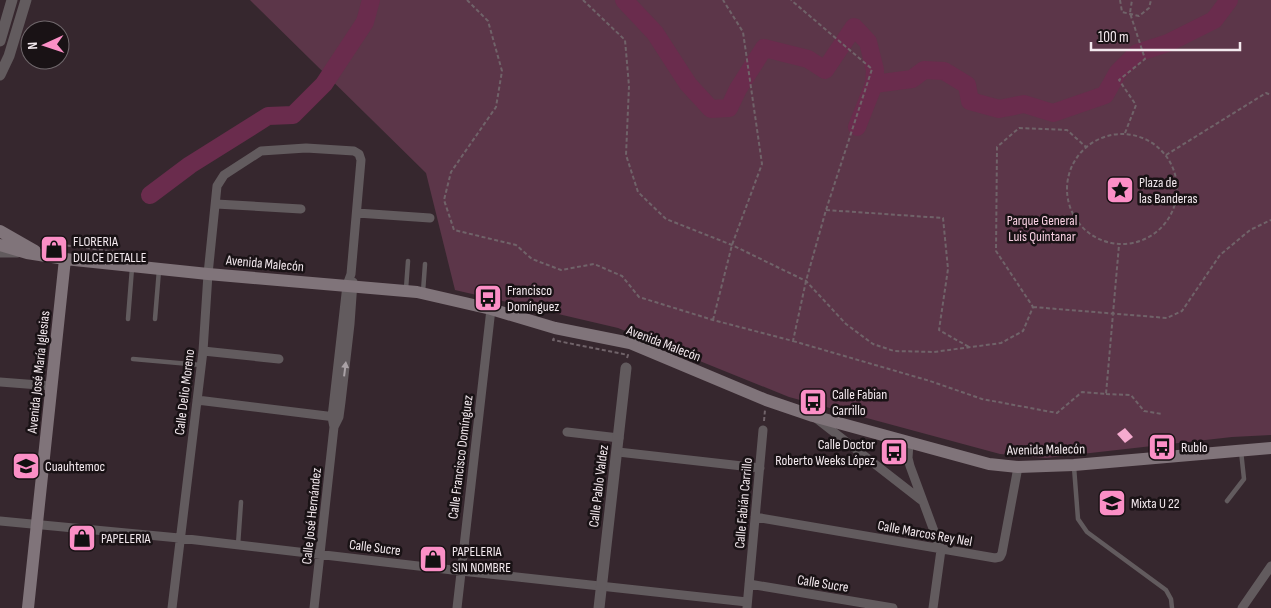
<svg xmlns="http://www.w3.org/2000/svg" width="1271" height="608" font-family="'Sofia Sans Condensed',sans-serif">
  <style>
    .green { fill: #5c3649 }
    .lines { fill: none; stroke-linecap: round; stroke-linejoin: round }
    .river { stroke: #6a2c4d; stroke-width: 18 }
    .building { fill: #f5abcf }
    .path { stroke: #706369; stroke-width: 2; stroke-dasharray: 4 2.5; stroke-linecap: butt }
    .service { stroke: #625b5e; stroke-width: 4.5 }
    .minor { stroke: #625b5e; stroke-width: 9 }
    .tertiary { stroke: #625b5e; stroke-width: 11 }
    .secondary { stroke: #80747a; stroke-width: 12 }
    .oneway { fill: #aaa2a6 }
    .labels { text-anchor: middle; stroke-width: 5; stroke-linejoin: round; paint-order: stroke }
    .poi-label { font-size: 14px; fill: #f3e9ee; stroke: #191215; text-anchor: start }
    .park-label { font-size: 14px; fill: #f8d0e2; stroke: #191215 }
    .street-label { font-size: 14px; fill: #f3e9ee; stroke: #191215 }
  </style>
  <rect width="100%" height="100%" fill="#36272e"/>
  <path class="green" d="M250 0H1271V435L1232 437 1046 458 1000 454 789 397 618 328 455 290 426 173Z"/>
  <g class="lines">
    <path class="river" d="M624 0 655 33 688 84 711 109 729 108 738 89 764 48 808 59 825 70 854 27 868 42 875 70 874 84
      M857 127 874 84 912 79 924 70 944 71 967 85 970 101 999 109 1024 104 1053 113 1105 95 1118 72 1137 53 1168 43 1214 20 1229 0
      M150 195 190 165 268 116 293 115 324 84 365 22 371 0"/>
  </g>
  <path class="building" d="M1125 428 1133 437 1125 443 1117 434Z"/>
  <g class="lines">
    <path class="path" d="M467 0 488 21 502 71 496 107 451 172 444 200 454 230 516 245 532 259 561 270 594 264 622 276 639 297 713 320 793 341 806 281 826 210 872 69 791 0
      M583 0 625 40 629 86 626 155 638 192 666 219 732 245 806 281 846 324 873 344 894 351 934 352 1001 343 1023 331 1033 307 996 251 997 147 1019 128 1067 130 1086 147
      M1120 0 1122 12 1139 16 1149 8 1151 0
      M1125 133 1136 105 1119 80 1145 59 1130 13 1132 0
      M1067 189a55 55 0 1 1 110 0a55 55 0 1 1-110 0Z
      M1166 155 1266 93 1271 95
      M826 210 943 218 948 269 939 330 969 347
      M41 242 131 254
      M1033 307 1167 318 1182 311 1220 255 1250 230 1271 220
      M713 320 732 245 762 164 743 32 723 0
      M554 338 553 340 628 355 627 358
      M793 341 930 381 982 399 1057 413 1082 392 1106 394 1119 245
      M1106 394 1131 395 1144 411 1162 414
      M764 421 765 410"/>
    <path class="service" d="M406 289 408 261
      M423 292 425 264
      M128 319 132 268
      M155 319 159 270
      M133 359 201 365
      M1074 467 1078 519 1087 532 1166 590 1171 599 1172 608
      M1227 501 1244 479 1241 451
      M238 545 241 502"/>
    <path class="minor" d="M216 204 301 209
      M357 213 430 218
      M0 253H17
      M203 351 279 359
      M0 382 52 386
      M197 400 335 417
      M817 419 921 500
      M334 427 339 417 341 402 350 324 353 282
      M567 432 619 438
      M909 443 908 458 910 466 941 550 933 608
      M618 452 760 468
      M755 517 995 558 1000 557 1002 553 1018 467
      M0 521 179 538 461 571 747 602
      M749 584 893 608
      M747 607 763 430
      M172 608 203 351 208 274 217 186 224 175 261 151 306 148 354 151 359 154 361 160 351 274 347 285 332 417 334 427 314 608
      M457 608 491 309
      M1242 608 1271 566"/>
    <path class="tertiary" d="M0 41 12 0
      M0 75 9 56 26 0
      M599 608 626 368"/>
    <path class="secondary" d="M0 231 35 251
      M0 245 27 253 65 259 208 274 417 292 491 309 555 328 630 343 766 400 813 416 989 464 1018 467 1074 465 1271 448
      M28 608 65 259"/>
  </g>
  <defs><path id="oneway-solid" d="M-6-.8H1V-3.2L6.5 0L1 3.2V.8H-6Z" transform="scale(1.25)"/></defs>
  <use class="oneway" href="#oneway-solid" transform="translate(345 369) rotate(-83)"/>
  <defs>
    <g id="sight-square" transform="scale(1.4375)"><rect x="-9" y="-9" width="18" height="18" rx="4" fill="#fb8fc6" stroke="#191215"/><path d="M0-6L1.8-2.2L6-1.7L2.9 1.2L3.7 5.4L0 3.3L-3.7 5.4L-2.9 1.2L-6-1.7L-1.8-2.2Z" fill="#111"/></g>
    <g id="shop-square" transform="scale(1.4375)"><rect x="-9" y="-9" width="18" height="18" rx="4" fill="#fb8fc6" stroke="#191215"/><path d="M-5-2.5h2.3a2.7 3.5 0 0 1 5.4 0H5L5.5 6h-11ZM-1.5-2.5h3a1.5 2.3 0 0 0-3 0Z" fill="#111"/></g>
    <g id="bus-square" transform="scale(1.4375)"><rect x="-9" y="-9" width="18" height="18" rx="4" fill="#fb8fc6" stroke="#191215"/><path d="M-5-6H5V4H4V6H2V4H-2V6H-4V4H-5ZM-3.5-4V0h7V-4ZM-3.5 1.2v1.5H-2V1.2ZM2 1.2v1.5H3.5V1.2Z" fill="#111"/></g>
    <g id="school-square" transform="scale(1.4375)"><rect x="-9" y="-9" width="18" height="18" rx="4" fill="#fb8fc6" stroke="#191215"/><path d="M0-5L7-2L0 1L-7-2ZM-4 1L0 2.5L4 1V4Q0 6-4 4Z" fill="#111"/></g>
  </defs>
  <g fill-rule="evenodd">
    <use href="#sight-square" x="1120" y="190"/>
    <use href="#shop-square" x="54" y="249"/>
    <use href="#bus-square" x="488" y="298"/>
    <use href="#bus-square" x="813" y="402"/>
    <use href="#bus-square" x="1162" y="447"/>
    <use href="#bus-square" x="894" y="452"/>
    <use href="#school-square" x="26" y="466"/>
    <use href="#school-square" x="1112" y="503"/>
    <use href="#shop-square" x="82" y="538"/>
    <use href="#shop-square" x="433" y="559"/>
  </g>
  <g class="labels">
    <g class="poi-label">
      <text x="1139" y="187">Plaza de<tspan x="1139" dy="16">las Banderas</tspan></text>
      <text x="73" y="246">FLORERIA<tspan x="73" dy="16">DULCE DETALLE</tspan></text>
      <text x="507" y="295">Francisco<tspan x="507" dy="16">Domínguez</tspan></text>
      <text x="832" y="399">Calle Fabian<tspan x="832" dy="16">Carrillo</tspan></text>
      <text x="875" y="449" text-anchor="end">Calle Doctor<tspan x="875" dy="16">Roberto Weeks López</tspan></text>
      <text x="1181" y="452">Rublo</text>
      <text x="45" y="471">Cuauhtemoc</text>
      <text x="1131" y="508">Mixta U 22</text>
      <text x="101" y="543">PAPELERIA</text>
      <text x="452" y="556">PAPELERIA<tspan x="452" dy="16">SIN NOMBRE</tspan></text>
    </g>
    <g class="park-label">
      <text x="1042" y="225">Parque General<tspan x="1042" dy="16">Luis Quintanar</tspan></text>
    </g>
    <g class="street-label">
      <text transform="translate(265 263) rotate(5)" y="5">Avenida Malecón</text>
      <text transform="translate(664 343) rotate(21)" y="5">Avenida Malecón</text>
      <text transform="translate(38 372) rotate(-84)" y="5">Avenida José María Iglesias</text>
      <text transform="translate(184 392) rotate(-83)" y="5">Calle Delio Moreno</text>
      <text transform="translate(1046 449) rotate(-1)" y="5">Avenida Malecón</text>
      <text transform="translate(460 457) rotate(-83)" y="5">Calle Francisco Domínguez</text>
      <text transform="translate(598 486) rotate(-83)" y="5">Calle Pablo Valdez</text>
      <text transform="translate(743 503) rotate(-85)" y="5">Calle Fabián Carrillo</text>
      <text transform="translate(311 516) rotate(-84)" y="5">Calle José Hernández</text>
      <text transform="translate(925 533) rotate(10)" y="5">Calle Marcos Rey Nel</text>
      <text transform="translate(375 547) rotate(7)" y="5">Calle Sucre</text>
      <text transform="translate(823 583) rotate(9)" y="5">Calle Sucre</text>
    </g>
  </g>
  <g transform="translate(45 45) rotate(267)"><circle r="24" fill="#191215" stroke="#70686c"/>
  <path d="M0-4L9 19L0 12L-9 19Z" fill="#fb8fc6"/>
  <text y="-8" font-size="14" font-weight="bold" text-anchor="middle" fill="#f3e9ee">N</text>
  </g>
  <path d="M1091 42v8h149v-8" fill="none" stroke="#f3e9ee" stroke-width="2.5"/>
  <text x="1098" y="42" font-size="15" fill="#f3e9ee" stroke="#191215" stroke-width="4" paint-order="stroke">100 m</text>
</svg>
